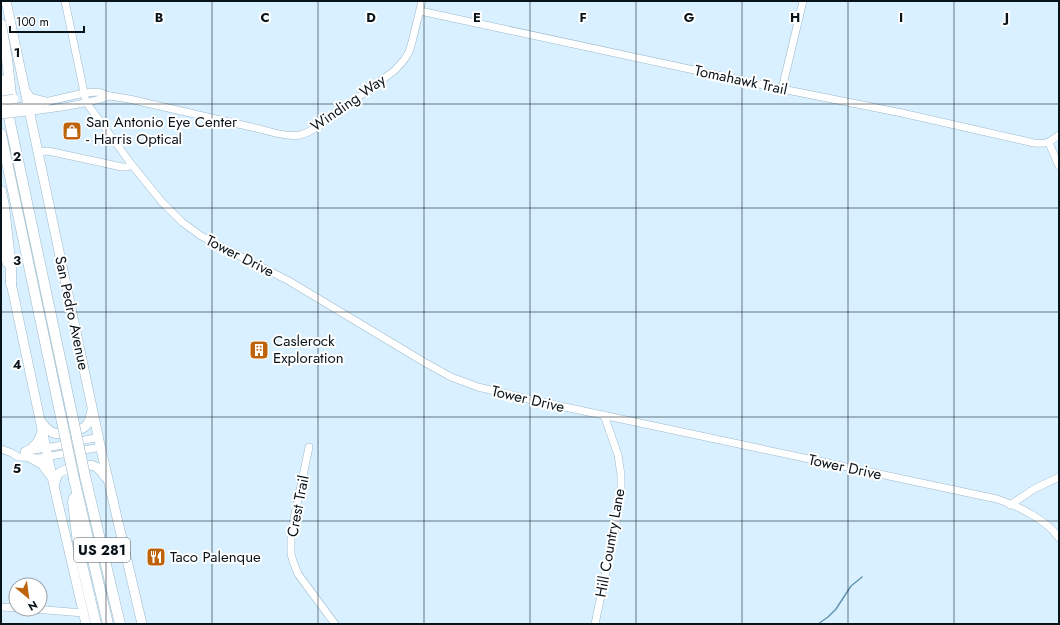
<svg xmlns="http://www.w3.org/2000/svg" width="1060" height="625" font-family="Jost,sans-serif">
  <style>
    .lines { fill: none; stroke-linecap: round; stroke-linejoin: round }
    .stream { stroke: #6595b1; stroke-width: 1.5 }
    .minor-casing { stroke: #9cb9ca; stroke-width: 8 }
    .major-casing { stroke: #9cb9ca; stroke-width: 10 }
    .highway-casing { stroke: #9cb9ca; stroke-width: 11 }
    .minor { stroke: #fff; stroke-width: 7 }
    .major { stroke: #fff; stroke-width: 9 }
    .highway { stroke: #fff; stroke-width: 10 }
    .minor-bridge-casing { stroke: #9cb9ca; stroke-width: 8; stroke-linecap: butt }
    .major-bridge-casing { stroke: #9cb9ca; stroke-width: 10; stroke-linecap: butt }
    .highway-bridge-casing { stroke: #9cb9ca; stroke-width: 11; stroke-linecap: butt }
    .minor-bridge { stroke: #fff; stroke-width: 7 }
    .major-bridge { stroke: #fff; stroke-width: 9 }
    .highway-bridge { stroke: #fff; stroke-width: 10 }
    .grid { fill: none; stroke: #09141a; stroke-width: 1; stroke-opacity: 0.55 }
    .labels { text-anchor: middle; stroke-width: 4; stroke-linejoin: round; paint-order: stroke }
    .shield { fill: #fff; stroke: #535a5f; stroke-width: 1 }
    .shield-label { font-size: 14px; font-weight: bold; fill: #09141a }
    .street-label { font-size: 15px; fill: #09141a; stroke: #fff }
    .poi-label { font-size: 15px; fill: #09141a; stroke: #fff; text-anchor: start }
    .grid-label { font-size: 13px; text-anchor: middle; font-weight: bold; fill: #09141a; stroke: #fff; stroke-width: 4; stroke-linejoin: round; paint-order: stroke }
  </style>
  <rect width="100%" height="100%" fill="#d8f0ff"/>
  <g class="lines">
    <path class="stream" d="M818 624 828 617 836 609 851 586 862 577"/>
    <g class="minor-casing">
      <path id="minor" d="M65 1 86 102 132 165 162 202 182 222 201 236 289 281 424 362 451 377 478 387 532 400 997 499C1018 506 1047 520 1059 538
        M420 11 782 89 902 113 1034 143C1048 144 1048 143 1059 135
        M782 89 803 1
        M16 107 36 104 84 93 98 92 110 96 129 99 260 129C270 132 289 137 300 135 308 133 314 129 320 125L394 71 404 60 409 52 412 42 422 1
        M18 113C48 109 80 106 110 96
        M1049 143 1059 166
        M38 152 48 151 122 167H127L132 165
        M309 447 291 533V554L293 561 298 574 335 624
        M1 449 12 453 18 457 40 458 101 447
        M28 451 57 446 99 437
        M1010 505 1034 489 1059 477
        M1 607 16 608
        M33 609 84 613
        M595 624 616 524 621 492V475L618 455 604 415"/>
    </g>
    <g class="major-casing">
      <path id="major" d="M6 1 100 445 142 624
        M26 92 30 98 46 102
        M1 237 7 263
        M10 278 54 486 86 624
        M40 421C44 425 48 431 54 433 59 435 65 433 70 432 85 429 89 427 92 410
        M25 452C35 448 39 441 42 431
        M31 458 42 464 50 475
        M54 486C55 482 56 478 58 474 63 469 88 463 94 466 100 468 102 472 105 477"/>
    </g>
    <g class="highway-casing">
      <path id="highway" d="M1 24 7 59 11 95 9 101
        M1 80 73 419
        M1 134 62 422
        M1 191 4 206 11 269V284
        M85 476 120 624
        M74 479 108 624
        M74 498 73 502 79 552 96 624"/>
    </g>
    <use href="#minor" class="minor"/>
    <use href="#major" class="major"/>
    <use href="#highway" class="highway"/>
    <g class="minor-bridge-casing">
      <path id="minor-bridge" d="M1 109 16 107
        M1 115 18 113"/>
    </g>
    <g class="major-bridge-casing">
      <path id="major-bridge" d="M1 101 14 99"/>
    </g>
    <g class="highway-bridge-casing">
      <path id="highway-bridge" d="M73 419 85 476
        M62 422 74 479"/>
    </g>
    <use href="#minor-bridge" class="minor-bridge"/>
    <use href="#major-bridge" class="major-bridge"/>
    <use href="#highway-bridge" class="highway-bridge"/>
  </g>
  <path class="grid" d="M106 1V624M212 1V624M318 1V624M424 1V624M530 1V624M636 1V624M742 1V624M848 1V624M954 1V624M1 104H1059M1 208H1059M1 312H1059M1 417H1059M1 521H1059"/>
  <defs>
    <g id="shop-square" transform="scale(1)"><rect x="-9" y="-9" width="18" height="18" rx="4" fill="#be630c" stroke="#fff"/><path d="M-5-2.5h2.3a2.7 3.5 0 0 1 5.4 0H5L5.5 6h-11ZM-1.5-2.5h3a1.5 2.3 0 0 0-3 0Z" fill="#fff"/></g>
    <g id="building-square" transform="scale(1)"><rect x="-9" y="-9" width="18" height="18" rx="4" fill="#be630c" stroke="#fff"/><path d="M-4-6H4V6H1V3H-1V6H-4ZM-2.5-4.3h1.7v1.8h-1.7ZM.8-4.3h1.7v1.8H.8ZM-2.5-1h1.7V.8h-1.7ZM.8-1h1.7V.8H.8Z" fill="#fff"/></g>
    <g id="restaurant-square" transform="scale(1)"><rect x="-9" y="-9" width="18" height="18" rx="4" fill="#be630c" stroke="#fff"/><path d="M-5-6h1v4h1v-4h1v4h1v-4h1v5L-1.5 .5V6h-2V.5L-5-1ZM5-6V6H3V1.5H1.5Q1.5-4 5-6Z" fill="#fff"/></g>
  </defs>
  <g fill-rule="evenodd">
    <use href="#shop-square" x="72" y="131"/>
    <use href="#building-square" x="259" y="350"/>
    <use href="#restaurant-square" x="156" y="557"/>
  </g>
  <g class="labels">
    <rect class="shield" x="74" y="538" width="56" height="24" rx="3"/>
    <g class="shield-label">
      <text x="102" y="555">US 281</text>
    </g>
    <g class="street-label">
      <text transform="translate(741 80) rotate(12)" y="5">Tomahawk Trail</text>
      <text transform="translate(348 103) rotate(-35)" y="5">Winding Way</text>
      <text transform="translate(240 256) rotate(27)" y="5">Tower Drive</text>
      <text transform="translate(72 313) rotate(78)" y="5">San Pedro Avenue</text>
      <text transform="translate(528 399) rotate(13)" y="5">Tower Drive</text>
      <text transform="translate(845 467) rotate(12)" y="5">Tower Drive</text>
      <text transform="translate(298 506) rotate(-79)" y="5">Crest Trail</text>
      <text transform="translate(610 543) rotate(-80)" y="5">Hill Country Lane</text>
    </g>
    <g class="poi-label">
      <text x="86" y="127">San Antonio Eye Center<tspan x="86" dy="17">- Harris Optical</tspan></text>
      <text x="273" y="346">Caslerock<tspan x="273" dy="17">Exploration</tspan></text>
      <text x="170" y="562">Taco Palenque</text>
    </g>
  </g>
  <g class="grid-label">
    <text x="159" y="22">B</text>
    <text x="265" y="22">C</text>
    <text x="371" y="22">D</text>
    <text x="477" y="22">E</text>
    <text x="583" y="22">F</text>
    <text x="689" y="22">G</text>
    <text x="795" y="22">H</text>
    <text x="901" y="22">I</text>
    <text x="1007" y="22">J</text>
    <text x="17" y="57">1</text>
    <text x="17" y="161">2</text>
    <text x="17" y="265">3</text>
    <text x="17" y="369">4</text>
    <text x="17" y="473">5</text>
  </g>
  <rect width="1060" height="625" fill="none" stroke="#09141a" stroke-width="4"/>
  <g transform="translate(28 597) rotate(151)"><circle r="19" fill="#ffffff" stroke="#9da1a3"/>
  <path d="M0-3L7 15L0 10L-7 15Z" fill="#be630c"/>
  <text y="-6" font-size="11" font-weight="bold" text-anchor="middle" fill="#09141a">N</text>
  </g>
  <path d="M10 26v6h74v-6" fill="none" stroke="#09141a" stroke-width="2"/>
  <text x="16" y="26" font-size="12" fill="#09141a" stroke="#ffffff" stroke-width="3" paint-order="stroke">100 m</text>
</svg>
